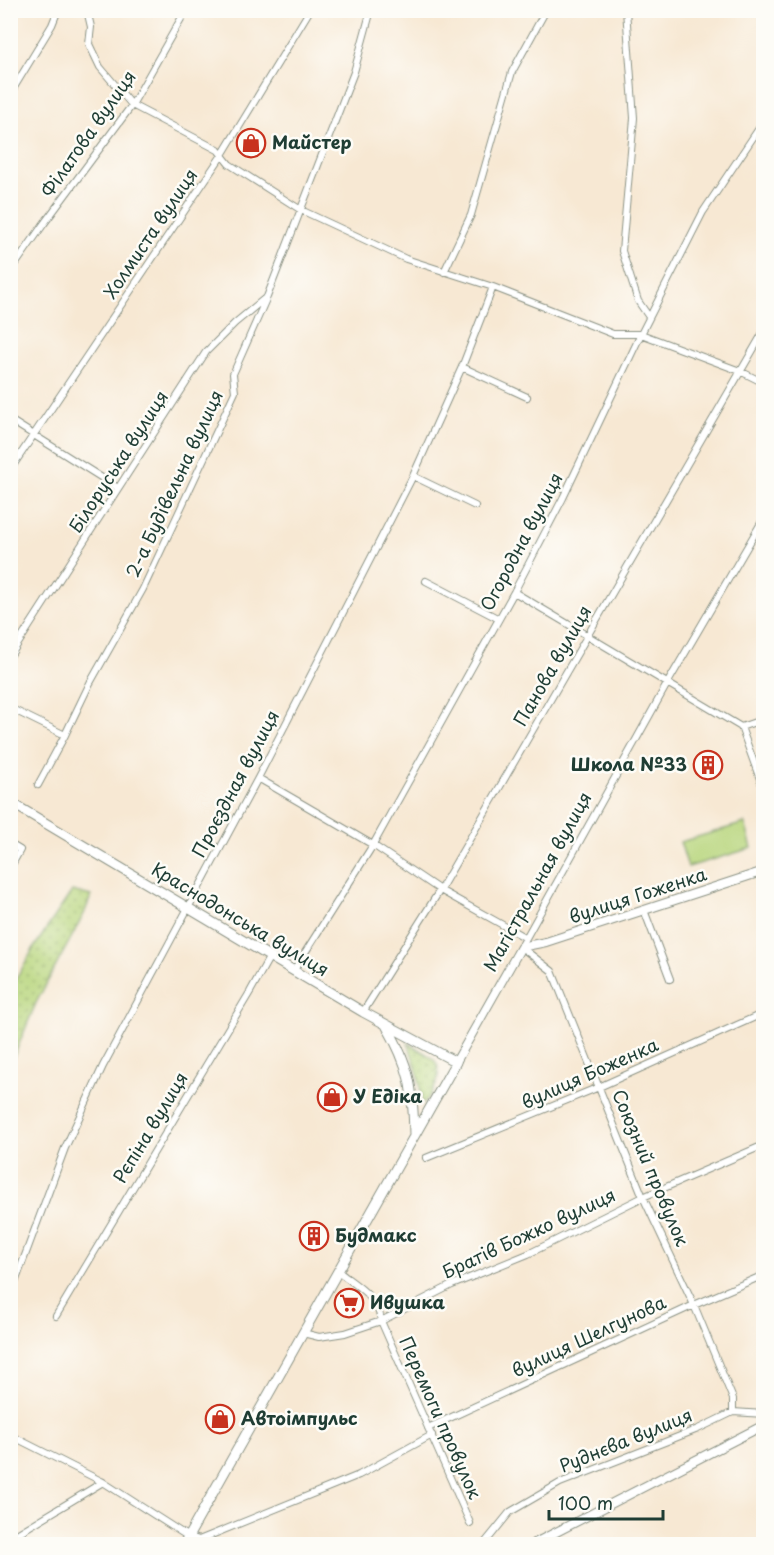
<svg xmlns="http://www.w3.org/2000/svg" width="774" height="1555" font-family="'Playpen Sans',sans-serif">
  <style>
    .grass { fill: url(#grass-dots); stroke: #6b8958; stroke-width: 1.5 }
    .park { fill: #b7d57c; stroke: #6b8958; stroke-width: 1.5 }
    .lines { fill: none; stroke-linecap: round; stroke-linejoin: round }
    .minor-casing { stroke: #8b9284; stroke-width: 8 }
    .tertiary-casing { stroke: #8b9284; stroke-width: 10 }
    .primary-casing { stroke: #8b9284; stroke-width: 11 }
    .minor { stroke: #fff; stroke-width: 6 }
    .tertiary { stroke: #fff; stroke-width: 8 }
    .primary { stroke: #fff; stroke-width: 9 }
    .labels { text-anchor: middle; stroke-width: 5; stroke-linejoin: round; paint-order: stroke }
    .street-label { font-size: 18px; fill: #1f3d34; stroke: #fdfcf7 }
    .poi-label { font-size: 18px; font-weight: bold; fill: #1f3d34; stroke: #fdfcf7; text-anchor: start }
  </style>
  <defs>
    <pattern id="grass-dots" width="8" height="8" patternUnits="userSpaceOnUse" patternTransform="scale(1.5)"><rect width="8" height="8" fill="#b7d57c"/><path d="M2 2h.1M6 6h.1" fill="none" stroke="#94ae66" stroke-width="1.8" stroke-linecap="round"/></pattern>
  </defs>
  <rect width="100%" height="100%" fill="#fdfcf7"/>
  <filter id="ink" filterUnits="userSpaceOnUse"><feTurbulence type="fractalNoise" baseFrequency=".0167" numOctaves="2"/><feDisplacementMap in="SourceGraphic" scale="12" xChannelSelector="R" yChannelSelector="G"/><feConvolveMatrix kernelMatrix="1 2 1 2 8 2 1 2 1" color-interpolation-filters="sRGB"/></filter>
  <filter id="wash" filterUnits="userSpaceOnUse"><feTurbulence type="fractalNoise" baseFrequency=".008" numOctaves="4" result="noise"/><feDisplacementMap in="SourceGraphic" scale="24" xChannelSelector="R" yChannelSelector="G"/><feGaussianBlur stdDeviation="1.35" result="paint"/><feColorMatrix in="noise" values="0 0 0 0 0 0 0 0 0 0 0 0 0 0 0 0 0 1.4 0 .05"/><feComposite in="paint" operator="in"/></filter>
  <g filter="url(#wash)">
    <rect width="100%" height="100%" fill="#f7e8d3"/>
    <path class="grass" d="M72 891 91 896 84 914 36 1003 11 1063V988L35 946Z
      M408 1043C416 1048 426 1053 433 1059 446 1071 433 1093 424 1103L422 1102 418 1074Z"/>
    <path class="park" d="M745 823 752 848 688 867 680 842Z"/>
  </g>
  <g filter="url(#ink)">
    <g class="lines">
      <g class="minor-casing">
        <path id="minor" d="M87 10 91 27 89 44 100 67 132 105 218 150 229 164 301 210 406 259 493 287 613 334H641L740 371 764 383
          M626 10 634 118 622 251 638 301 649 317
          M10 94 52 25 58 10
          M10 272 43 225 132 105 186 10
          M444 272 471 215 512 72 546 10
          M462 367 527 397
          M10 420 118 488
          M10 470 222 155 310 10
          M413 476 475 506
          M426 581 499 619
          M514 592 741 727
          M10 656 206 352 235 323 264 299
          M10 708 65 735 90 683 143 589 235 392 233 374 267 297 354 72 371 10
          M741 727 764 790
          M741 727 764 719
          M258 778 373 845 440 890 526 938
          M38 785 65 735
          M10 844 20 850 10 868
          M644 910 670 979
          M294 970 373 845 514 592 563 498 641 334 703 212 764 121
          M363 1012 440 890 764 331
          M426 1158 599 1087 764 1013
          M339 1272C357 1286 378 1297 381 1321L470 1523
          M10 1296 65 1148 103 1066 258 778 413 476 462 367 493 287
          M56 1316 250 992 270 956
          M303 1333 319 1337 345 1333 381 1321 452 1285 528 1254 643 1197 764 1145
          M733 1412V1399L694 1305 643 1197 552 971 521 947 667 684 764 518
          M428 1428 694 1305 764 1275
          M10 1435 103 1482 187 1536 199 1540 359 1475 432 1435
          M10 1538 103 1482
          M484 1544 510 1512 560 1483 698 1429 733 1412 764 1414"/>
      </g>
      <g class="tertiary-casing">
        <path id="tertiary" d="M456 1062 521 947 546 942 764 871
          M533 1544 764 1425"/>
      </g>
      <g class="primary-casing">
        <path id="primary" d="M10 802 363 1012 456 1062 184 1544
          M386 1025C410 1067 413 1087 414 1135"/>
      </g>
      <use href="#minor" class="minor"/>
      <use href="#tertiary" class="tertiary"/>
      <use href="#primary" class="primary"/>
    </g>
  </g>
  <defs>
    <g id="shop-ring" transform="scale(1.5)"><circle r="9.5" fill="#fdfcf7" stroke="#c8321e" stroke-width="1.5"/><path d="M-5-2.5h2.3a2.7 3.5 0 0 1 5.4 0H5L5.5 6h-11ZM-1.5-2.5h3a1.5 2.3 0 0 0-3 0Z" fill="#c8321e"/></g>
    <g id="building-ring" transform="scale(1.5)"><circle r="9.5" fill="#fdfcf7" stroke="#c8321e" stroke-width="1.5"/><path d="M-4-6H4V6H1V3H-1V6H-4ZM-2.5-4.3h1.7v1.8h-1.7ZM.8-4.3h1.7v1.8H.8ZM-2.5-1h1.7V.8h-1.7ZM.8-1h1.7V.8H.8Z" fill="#c8321e"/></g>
    <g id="supermarket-ring" transform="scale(1.5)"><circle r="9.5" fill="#fdfcf7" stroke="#c8321e" stroke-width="1.5"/><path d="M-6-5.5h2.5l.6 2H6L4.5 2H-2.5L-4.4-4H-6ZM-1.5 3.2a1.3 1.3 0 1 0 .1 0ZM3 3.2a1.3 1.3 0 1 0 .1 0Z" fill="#c8321e"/></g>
  </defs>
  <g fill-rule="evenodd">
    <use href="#shop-ring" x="251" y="143"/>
    <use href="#building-ring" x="708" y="765"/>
    <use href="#shop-ring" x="332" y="1097"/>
    <use href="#building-ring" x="314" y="1236"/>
    <use href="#supermarket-ring" x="349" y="1303"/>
    <use href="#shop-ring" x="220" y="1419"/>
  </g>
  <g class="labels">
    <g class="street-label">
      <text transform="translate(89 134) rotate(-55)" y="6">Філатова вулиця</text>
      <text transform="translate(151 234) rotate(-56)" y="6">Холмиста вулиця</text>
      <text transform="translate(119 462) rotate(-57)" y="6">Білоруська вулиця</text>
      <text transform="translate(175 484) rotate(-65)" y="6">2-а Будівельна вулиця</text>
      <text transform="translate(522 542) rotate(-62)" y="6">Огородна вулиця</text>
      <text transform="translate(553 666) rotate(-60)" y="6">Панова вулиця</text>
      <text transform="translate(236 784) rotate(-62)" y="6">Проєздная вулиця</text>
      <text transform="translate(538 882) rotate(-61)" y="6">Магістральная вулиця</text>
      <text transform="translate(638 896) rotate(-18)" y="6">вулиця Гоженка</text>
      <text transform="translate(240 920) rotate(31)" y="6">Краснодонська вулиця</text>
      <text transform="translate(590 1074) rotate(-24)" y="6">вулиця Боженка</text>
      <text transform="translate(151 1128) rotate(-59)" y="6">Рєпіна вулиця</text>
      <text transform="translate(650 1168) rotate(67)" y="6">Союзний провулок</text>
      <text transform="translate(529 1234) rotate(-25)" y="6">Братів Божко вулиця</text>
      <text transform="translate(589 1337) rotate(-25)" y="6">вулиця Шелгунова</text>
      <text transform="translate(440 1418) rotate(66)" y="6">Перемоги провулок</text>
      <text transform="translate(626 1441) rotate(-22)" y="6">Руднєва вулиця</text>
    </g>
    <g class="poi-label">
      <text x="272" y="149">Майстер</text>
      <text x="687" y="771" text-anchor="end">Школа №33</text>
      <text x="353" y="1103">У Едіка</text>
      <text x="335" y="1242">Будмакс</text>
      <text x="370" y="1309">Ивушка</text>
      <text x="241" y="1425">Автоімпульс</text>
    </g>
  </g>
  <rect width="774" height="1555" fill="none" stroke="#fdfcf7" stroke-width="36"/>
  <path d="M549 1510v9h114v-9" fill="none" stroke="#1f3d34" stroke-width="3"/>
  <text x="558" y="1510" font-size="18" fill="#1f3d34" stroke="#fdfcf7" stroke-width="4.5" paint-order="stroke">100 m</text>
</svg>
